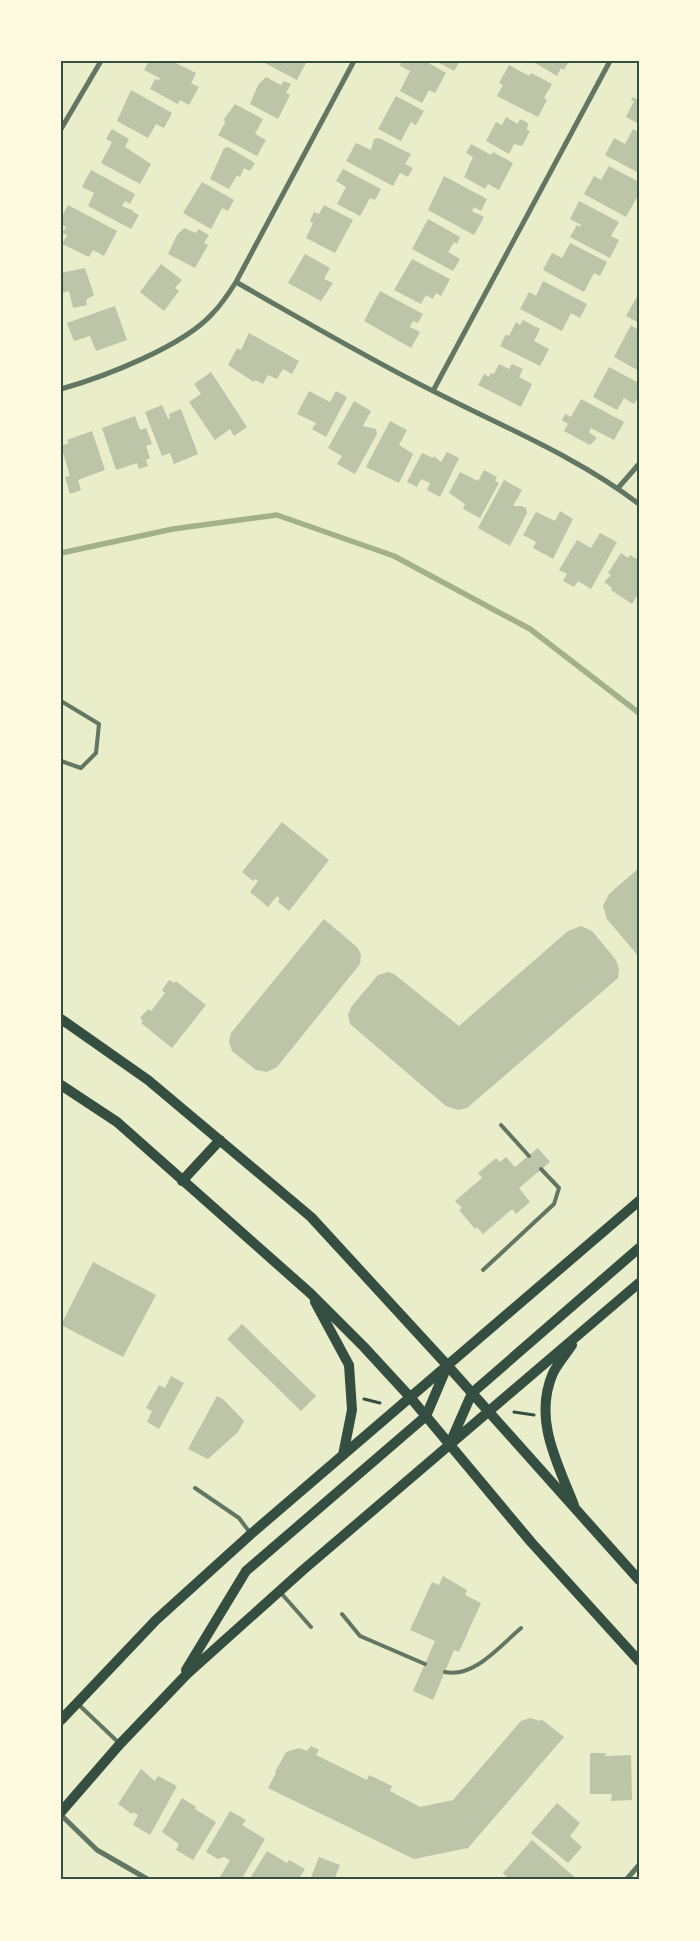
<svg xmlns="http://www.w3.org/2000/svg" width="700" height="1941" font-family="Helvetica,sans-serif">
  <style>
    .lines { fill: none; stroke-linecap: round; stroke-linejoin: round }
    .stream { stroke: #a3b18a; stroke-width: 5.5 }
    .building { fill: #bcc5a7 }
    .path { stroke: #344e41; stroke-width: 3 }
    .service { stroke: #617663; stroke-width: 4 }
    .minor { stroke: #617663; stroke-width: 5 }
    .secondary { stroke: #344e41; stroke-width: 10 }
    .neatline { fill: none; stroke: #344e41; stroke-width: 2 }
  </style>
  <rect width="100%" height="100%" fill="#e9edc9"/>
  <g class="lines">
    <path class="stream" d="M61 553 173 529 277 515 394 556 530 629 639 713"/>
  </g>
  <path class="building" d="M149 61H172L196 73 191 83 199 87 189 105 180 100 178 104 150 89 155 79 159 80 160 78 144 70Z
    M261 61H307L297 80Z
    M402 61H425L446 73 435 93 429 90 422 103 400 91 410 71 400 66Z
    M436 61H460L454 71Z
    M532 61H569L564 70 561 68 557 76Z
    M509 65 529 76 531 73 552 84 544 98 547 100 538 117 497 96 503 85 499 83Z
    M266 77 281 85 284 81 291 84 286 93 290 95 278 119 250 104 258 85Z
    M131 90 172 113 164 128 156 124 148 138 117 121Z
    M396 96 424 111 416 125 411 122 401 141 378 129Z
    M632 97 639 100V124L626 117 634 101 631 100Z
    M235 104 263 119 255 134 266 140 257 156 218 135 225 123 224 119Z
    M506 117 518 124 520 119 528 123 527 130 530 131 522 146 514 144 509 154 486 141 496 122 502 125Z
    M112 129 129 139 125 147 151 164 140 184 101 163 112 142 106 139Z
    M633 129 639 132V173L605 155 614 138 625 144Z
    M379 138 411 154 405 164 413 168 408 177 400 173 393 186 346 161 356 143 371 150 374 139Z
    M471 144 491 155 493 152 513 163 499 190 488 184 485 189 464 177 473 157 466 153Z
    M228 147 255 163 250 171 244 168 240 177 237 175 229 189 210 179 224 148Z
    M609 166 639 182V198L637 197 626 217 584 194 594 176 601 180Z
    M343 169 381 189 375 200 370 198 360 216 337 204 346 187 336 181Z
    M91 170 135 194 130 204 125 201 122 206 134 211 133 212 139 215 131 229 88 206 94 193 82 187Z
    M444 176 487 199 481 211 474 207 472 211 484 217 474 235 428 210Z
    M202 182 234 200 228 211 222 208 211 229 183 213Z
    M579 201 619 222 611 236 619 240 610 258 570 237 577 225 580 227 581 225 570 219Z
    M68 205 117 231 104 256 93 250 89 257 62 244 67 235 62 233 66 227 61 224V218Z
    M324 205 353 220 335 253 306 238 313 223 310 221 314 212 319 214Z
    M428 219 460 237 457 244 454 242 448 252 460 259 453 271 412 249Z
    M184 228 196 233 198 229 209 235 204 243 208 245 195 268 168 254 177 235Z
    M570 243 607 262 600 276 594 273 584 292 543 270 552 253 562 258Z
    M305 254 330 268 324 279 333 283 321 301 288 283Z
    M412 259 450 279 441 296 436 293 433 299 426 295 421 304 394 290Z
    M161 264 182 280 175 288 179 291 164 311 140 292Z
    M85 268 94 295 86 300 87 305 73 308 69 291 61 293V273Z
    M543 281 587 304 580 318 571 313 562 331 520 309 529 292 536 296Z
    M380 291 423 314 418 323 413 321 410 327 420 332 411 348 364 321Z
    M639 293V323L626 316Z
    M115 306 127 340 96 351 90 336 74 341 67 323Z
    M523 320 540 329 534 341 549 349 540 366 500 346 506 334 509 336 516 322 520 325Z
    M631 325 639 330 637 370 614 357Z
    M249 333 299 361 292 374 283 369 277 379 268 375 263 384 255 380 254 382 228 365 237 348 241 350Z
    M499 364 509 369 512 364 523 369 519 377 532 384 521 407 478 385 484 374 489 377 491 373 494 374Z
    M609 367 639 383V396L634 404 624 398 617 410 593 397Z
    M211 372 247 427 234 436 230 429 215 440 189 402 201 394 194 384Z
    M309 391 330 402 336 391 347 397 326 437 312 429 316 423 297 414Z
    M581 399 624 422 614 440 591 428 589 432 597 438 590 445 564 431 568 424 562 420 565 414 571 417Z
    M354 401 371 411 363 426 376 429 377 434 355 474 337 464 342 456 328 448Z
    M162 405 168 419H170L169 414 181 409 198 454 174 464 170 453 162 456 145 412Z
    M135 416 140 430 146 428 152 444 146 446 150 458 146 460 148 466 139 469 137 463 116 470 102 428Z
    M390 421 407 430 399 445 413 454 399 483 366 467Z
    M92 431 105 470 78 480 81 490 70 494 65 477 70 476 61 446 69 443 67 440Z
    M447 452 459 458 440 497 427 490 430 483 421 479 417 487 407 482 422 453 433 458 434 456 441 462Z
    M484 470 497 477 495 481 499 483 480 518 463 509 465 504 449 493 460 472 478 481Z
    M504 480 522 490 513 506H521L526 508 527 513 510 546 478 528Z
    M560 511 573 519 553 559 533 548 536 542 523 535 536 512 555 521Z
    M600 533 617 542 591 589 578 581 574 587 563 581 567 574 559 570 577 540 591 548Z
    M621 553 628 558 630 555 639 560V592L632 604 611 590 612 588 604 582 611 575 608 573Z
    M282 822 329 860 289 911 278 902 280 899 277 896 268 907 250 892 258 881 255 879 253 881 242 872Z
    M639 868V957L607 919 603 906 609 894Z
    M324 919 358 948 361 955 360 964 277 1067 267 1072 256 1070 232 1051 229 1041 231 1033Z
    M581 926 592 931 616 960 619 969 618 978 467 1108 458 1110 446 1106 350 1024 348 1015 351 1007 378 975 388 972 394 974 459 1026 568 931Z
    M169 980 174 983 176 981 206 1005 172 1048 141 1023 143 1021 140 1018 148 1009 151 1011 165 993 162 990Z
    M538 1148 550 1162 519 1188 530 1202 516 1214 512 1209 483 1234 477 1227 475 1229 459 1210 462 1208 455 1201 482 1178 478 1173 496 1158 500 1162 506 1157 515 1167Z
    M93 1262 156 1295 123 1357 61 1325Z
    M242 1324 316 1396 301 1411 227 1339Z
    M171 1376 184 1383 159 1429 147 1422 152 1411 146 1408 159 1385 165 1388Z
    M217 1396 224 1400 244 1421 238 1432 208 1459 188 1449Z
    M443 1576 467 1590 465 1595 481 1603 459 1652 454 1650 433 1700 413 1691 435 1641 410 1630 432 1582 439 1585Z
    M530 1718 540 1721 541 1719 564 1737 468 1848 414 1859 268 1788 276 1773 275 1772 286 1752 299 1748 307 1751 311 1746 319 1750 316 1755 367 1780 369 1775 392 1786 390 1791 420 1807 453 1800 521 1721Z
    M590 1753H606L605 1756 631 1755 632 1800 611 1801 612 1794H590Z
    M141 1769 155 1781 158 1776 177 1786 150 1835 133 1825 138 1815 133 1812 132 1814 118 1804Z
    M182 1798 196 1807 195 1809 216 1822 193 1860 176 1850 179 1844 162 1832Z
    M557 1803 580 1823 570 1836 582 1847 568 1863 531 1833Z
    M230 1811 246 1820 242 1825 265 1839 241 1880H226L220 1877 230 1860 224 1857 218 1859 206 1852Z
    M532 1840 578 1880H510L503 1873Z
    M267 1851 287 1863 289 1860 305 1869 298 1880H249Z
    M319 1857 340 1865 334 1880H310Z"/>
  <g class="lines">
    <path class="path" d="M364 1399 380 1403
      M514 1412 534 1415"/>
    <path class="service" d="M61 701 99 724 96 753 81 768 61 761
      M501 1125 529 1156
      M483 1270 554 1204 559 1188 541 1169
      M195 1488 239 1518 251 1534
      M281 1593 311 1627
      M342 1614 360 1636 425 1664
      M445 1672C474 1678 500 1646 521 1628
      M78 1704 120 1744"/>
    <path class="minor" d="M61 129 101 61
      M236 282C303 320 370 360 439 394 506 428 579 458 639 504
      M61 389C104 377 184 346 213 313 222 304 229 293 236 282L354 61
      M433 391 610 61
      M618 488 639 464
      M61 1815 97 1850 149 1880
      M626 1880 639 1865"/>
    <path class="secondary" d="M61 1019 148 1080 311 1217 447 1365 639 1580
      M61 1085 117 1122 310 1293 364 1347 410 1397 531 1542 639 1661
      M182 1181 220 1140
      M315 1302 349 1365 352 1410 343 1455
      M572 1345C566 1354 558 1363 553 1373 533 1419 557 1462 574 1505
      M451 1441 472 1393 639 1248
      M186 1670 246 1571 426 1416 446 1369
      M61 1720 156 1620 251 1534 639 1201
      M61 1812 120 1744 187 1674 303 1570 639 1283"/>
  </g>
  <rect width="700" height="1941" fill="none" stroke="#fefae0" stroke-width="125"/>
  <rect x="62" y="62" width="576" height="1816" class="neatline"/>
</svg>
